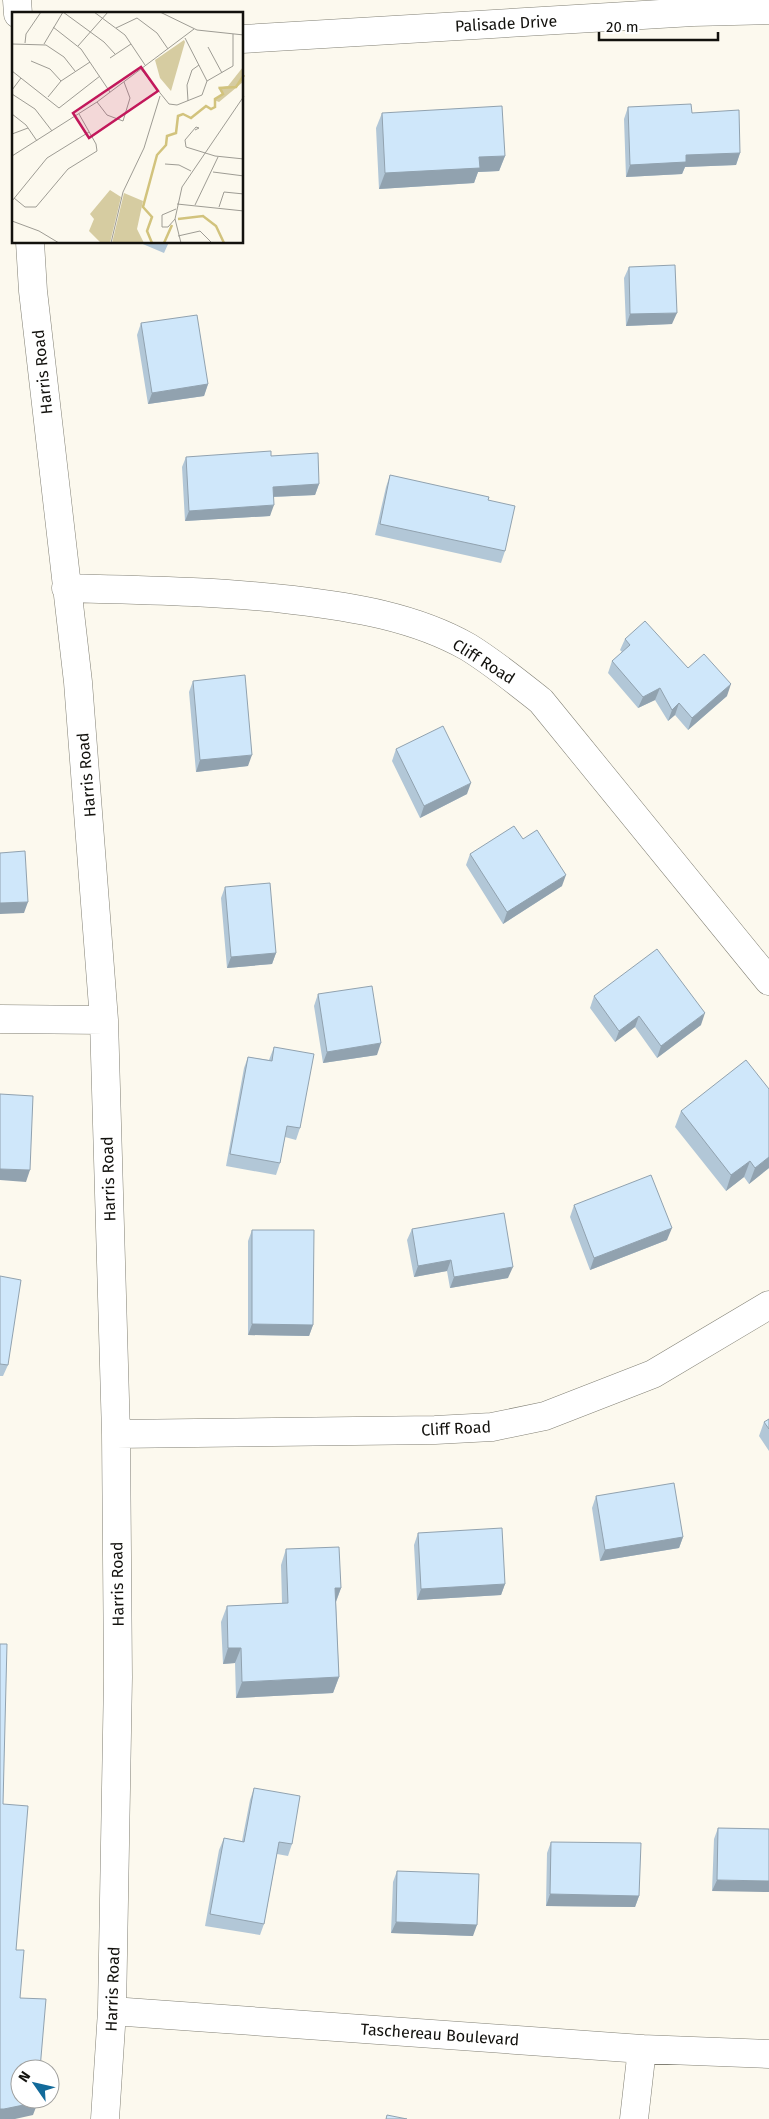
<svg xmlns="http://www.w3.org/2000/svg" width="769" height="2119" font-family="'Fira Sans',sans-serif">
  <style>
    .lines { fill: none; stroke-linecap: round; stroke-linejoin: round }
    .minor-casing { stroke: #828075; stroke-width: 29 }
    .minor { stroke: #fff; stroke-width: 28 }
    .wall { fill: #b2c7d7 }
    .shaded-wall { fill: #91a2af }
    .building { fill: #cfe7fa; stroke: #91a2af }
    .labels { text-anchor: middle; stroke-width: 4.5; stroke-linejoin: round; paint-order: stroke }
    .street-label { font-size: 16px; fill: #12110d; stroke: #fff }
    .inset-river { fill: none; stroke: #d2c37d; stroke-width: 2.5 }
    .inset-road { fill: none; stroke: #9e9c94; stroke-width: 1 }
    .view { fill: #c2185b; fill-opacity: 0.15; stroke: #c2185b; stroke-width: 2.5 }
    .inset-edge { fill: none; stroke: #12110d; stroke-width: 2.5 }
  </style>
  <rect width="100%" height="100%" fill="#fcf9ee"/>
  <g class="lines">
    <g class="minor-casing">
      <path id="minor" d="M17 0 18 14
        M242 39 693 12 769 10
        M30 242 33 291 78 682 104 1020 116 1434 118 1677 112 2011 105 2119
        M66 588C142 590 218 591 293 600 353 607 415 617 468 647 494 663 517 682 541 701L769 981
        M0 1019 104 1020
        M116 1434 435 1430 492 1427 545 1416 653 1374 769 1305
        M112 2011 642 2049 769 2054
        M634 2119 642 2049"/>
    </g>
    <use href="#minor" class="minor"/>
  </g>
  <path class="wall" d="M628 107 692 113 740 153 736 165 685 167 682 174 626 177 624 119Z
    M382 113 505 156 499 171 478 172 474 183 379 189 376 128Z
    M138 242H169L164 253Z
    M629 267 672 324 626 326 624 278Z
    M141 323 208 384 204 396 148 404 137 335Z
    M271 456 319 484 315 495 273 497 270 516 185 521 182 467 186 457Z
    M390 475 488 500 505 551 501 563 375 535 386 487Z
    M625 639 688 668 727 696 688 730 675 715 668 721 655 700 638 708 608 673 612 661 622 652 620 650Z
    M193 681 248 766 196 772 189 692Z
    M396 749 467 794 420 818 392 761Z
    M470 854 562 886 503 924 466 865Z
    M225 887 276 953 272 964 227 968 221 898Z
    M318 994 377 1055 323 1063 314 1006Z
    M594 996 701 1025 657 1058 635 1027 615 1042 590 1008Z
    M274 1047 300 1128 296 1140 285 1137 280 1163 276 1175 226 1166 244 1068 248 1057 269 1060Z
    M769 1089V1168L749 1184 744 1177 726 1191 675 1127 681 1111Z
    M574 1205 667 1240 590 1270 570 1217Z
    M412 1229 508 1278 450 1288 447 1271 414 1277 407 1240Z
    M252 1230 313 1325 309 1336 248 1335V1241Z
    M0 1276 8 1365 3 1376H0Z
    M769 1419V1451L759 1436 764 1422Z
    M596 1496 683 1537 679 1548 600 1561 592 1508Z
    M418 1533 505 1584 501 1595 417 1600 414 1545Z
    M286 1549 341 1588 336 1602 339 1677 333 1693 236 1698 235 1663 223 1664 221 1622 227 1606 282 1603 281 1565Z
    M254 1788 292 1844 288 1856 277 1854 264 1924 260 1935 205 1926 219 1850 224 1838 242 1841 250 1800Z
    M718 1828 769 1829 712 1891 714 1839Z
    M551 1842 639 1896 635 1907 546 1906 547 1853Z
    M397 1871 473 1936 391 1933 393 1882Z"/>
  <path class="shaded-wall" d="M740 153 736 165 685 167 682 174 626 177 630 165 686 155Z
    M505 156 499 171 478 172 474 183 379 189 385 173 479 157Z
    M677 313 672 324 626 326 630 314Z
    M208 384 204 396 148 404 152 393Z
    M319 484 315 495 269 497 273 487Z
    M274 505 270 516 185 521 189 511Z
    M731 684 727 696 688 730 692 718Z
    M660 688 655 700 638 708 643 697Z
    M679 703 675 715 668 721 672 710Z
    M252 755 248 766 196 772 200 760Z
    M471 783 467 794 420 818 424 806Z
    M566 875 562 886 503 924 507 912Z
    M28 902 24 913 0 914V903Z
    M276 953 272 964 227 968 231 957Z
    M705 1013 701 1025 657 1058 661 1046Z
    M639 1016 635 1027 615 1042 619 1031Z
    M381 1043 377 1055 323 1063 327 1052Z
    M769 1157V1168L749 1184 755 1168Z
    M750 1161 744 1177 726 1191 731 1175Z
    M0 1169 30 1170 26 1182 0 1180Z
    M672 1228 667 1240 590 1270 594 1258Z
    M451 1260 447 1271 414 1277 418 1266Z
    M513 1267 508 1278 450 1288 454 1277Z
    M252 1324 313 1325 309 1336 248 1335Z
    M683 1537 679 1548 600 1561 605 1550Z
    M505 1584 501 1595 417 1600 421 1589Z
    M335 1588H341L335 1604Z
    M228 1648H241L235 1663 223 1664Z
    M339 1677 333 1693 236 1698 242 1682Z
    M717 1880 769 1881V1892L712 1891Z
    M550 1894 639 1896 635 1907 546 1906Z
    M396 1922 477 1925 473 1936 391 1933Z
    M38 2102 33 2115 15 2119H0V2109Z"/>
  <path class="building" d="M691 104 692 113 739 110 740 153 686 155V162L630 165 628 107Z
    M502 106 505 156 479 157 480 168 385 173 382 113Z
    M675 265 677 313 630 314 629 267Z
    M197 315 208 384 152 393 141 323Z
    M271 451V456L318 453 319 484 273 487 274 505 189 511 186 457Z
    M390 475 489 497 488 500 515 506 505 551 380 524Z
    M645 621 688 668 704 654 731 684 692 718 679 703 672 710 660 688 643 697 612 661 630 645 625 639Z
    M245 675 252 755 200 760 193 681Z
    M443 726 471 783 424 806 396 749Z
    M514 826 523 839 537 830 566 875 507 912 470 854Z
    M25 851 28 902 0 903V853Z
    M270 883 276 953 231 957 225 887Z
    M657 949 705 1013 661 1046 639 1016 619 1031 594 996Z
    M372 986 381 1043 327 1052 318 994Z
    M274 1047 314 1054 300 1128 287 1126 280 1163 230 1154 248 1057 272 1061Z
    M746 1060 769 1089V1157L755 1168 750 1161 731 1175 681 1111Z
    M0 1094 33 1096 30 1170 0 1169Z
    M651 1175 672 1228 594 1258 574 1205Z
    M504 1213 513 1267 454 1277 451 1260 418 1266 412 1229Z
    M252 1230H314L313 1325 252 1324Z
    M0 1276 21 1280 8 1365 0 1364Z
    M769 1419V1429L764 1422Z
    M674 1483 683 1537 605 1550 596 1496Z
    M502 1528 505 1584 421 1589 418 1533Z
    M339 1547 341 1588H335L339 1677 242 1682 241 1648H228L227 1606 288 1603 286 1549Z
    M0 1644H7L3 1804 28 1806 16 1950H24L20 1998 46 1999 40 2069H20V2099H38V2102L4 2109H0Z
    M254 1788 300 1796 292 1844 279 1842 264 1924 210 1914 224 1838 244 1842Z
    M718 1828 769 1829V1881L717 1880Z
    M551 1842 641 1843 639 1896 550 1894Z
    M397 1871 479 1874 477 1925 396 1922Z
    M387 2115 407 2119H386Z"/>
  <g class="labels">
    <g class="street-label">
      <text transform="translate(506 23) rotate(-3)" y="6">Palisade Drive</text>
      <text transform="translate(42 372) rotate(-96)" y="6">Harris Road</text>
      <text transform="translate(484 661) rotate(32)" y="6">Cliff Road</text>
      <text transform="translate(86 775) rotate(-95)" y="6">Harris Road</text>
      <text transform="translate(108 1179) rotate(-92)" y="6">Harris Road</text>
      <text transform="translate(456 1428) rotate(-3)" y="6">Cliff Road</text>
      <text transform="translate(117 1584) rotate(-91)" y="6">Harris Road</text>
      <text transform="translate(112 1989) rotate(-88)" y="6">Harris Road</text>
      <text transform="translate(440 2034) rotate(4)" y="6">Taschereau Boulevard</text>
    </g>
  </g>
  <g transform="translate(12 12)">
    <rect width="231" height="231" fill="#fcf9ee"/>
    <path d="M172 28 173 30 159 79 148 66 143 48ZM231 55V70L207 90 202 88 210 82 206 76 216 74ZM98 178 109 185 98 231H89L77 219 82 207 78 202ZM112 181 131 189 125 217 132 231H100Z" fill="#d6cca1"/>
    <path class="inset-river" d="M166 207 191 204 204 214 212 231M140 231 135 219 140 205 131 195 145 143 154 133 155 124 164 121 166 104 171 102 179 106 194 94 199 97 203 95V87L211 82 208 76 224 75 232 63M152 231 160 213"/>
    <path class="inset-road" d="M51 0 92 30 103 42M82 0 113 23 133 53M148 0 185 18 232 23M41 15 69 37 98 80M104 16 125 6 145 21 156 37M13 31 14 22 29 0M0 32 34 33 52 45 63 59M32 32 51 0M66 34 96 0M196 35 210 61M98 46 119 32M19 49 38 57 49 69M128 56 157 92 165 93 190 83 195 69 173 26M0 59 47 96 88 64M195 69 221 54V22M0 78 9 66M0 82 23 97 40 119M36 85 49 69 78 50M176 89 175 73 180 58 187 53M85 90 95 103 111 109 118 86 112 70M0 102 14 113 25 129M183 118 187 116 184 115 173 128 174 135 203 144 232 147M0 122 16 116M0 144 85 90 182 17M153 152 167 153 179 159M201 160 232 164M2 186 13 195H24L56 157 85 139 84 132 67 102M0 189 35 146 77 120M165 192 232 199M183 193 206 145M207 195 212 180 232 182M163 207 156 215H150V203L164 197M0 209 27 219 47 231M166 224 188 219 200 231M99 231 111 180 132 136 148 84M169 231 163 207 170 175 232 84"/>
    <path class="view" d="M129 55 146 79 77 126 61 101Z"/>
    <rect width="231" height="231" class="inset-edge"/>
  </g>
  <g transform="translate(35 2084) rotate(304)"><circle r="24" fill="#ffffff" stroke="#a0a09e"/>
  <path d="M0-4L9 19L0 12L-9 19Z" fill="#126a9a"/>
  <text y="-8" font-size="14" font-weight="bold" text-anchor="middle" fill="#12110d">N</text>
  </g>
  <path d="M599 32v8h119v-8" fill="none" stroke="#12110d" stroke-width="2.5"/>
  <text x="606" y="32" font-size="15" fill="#12110d" stroke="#ffffff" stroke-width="4" paint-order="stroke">20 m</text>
</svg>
